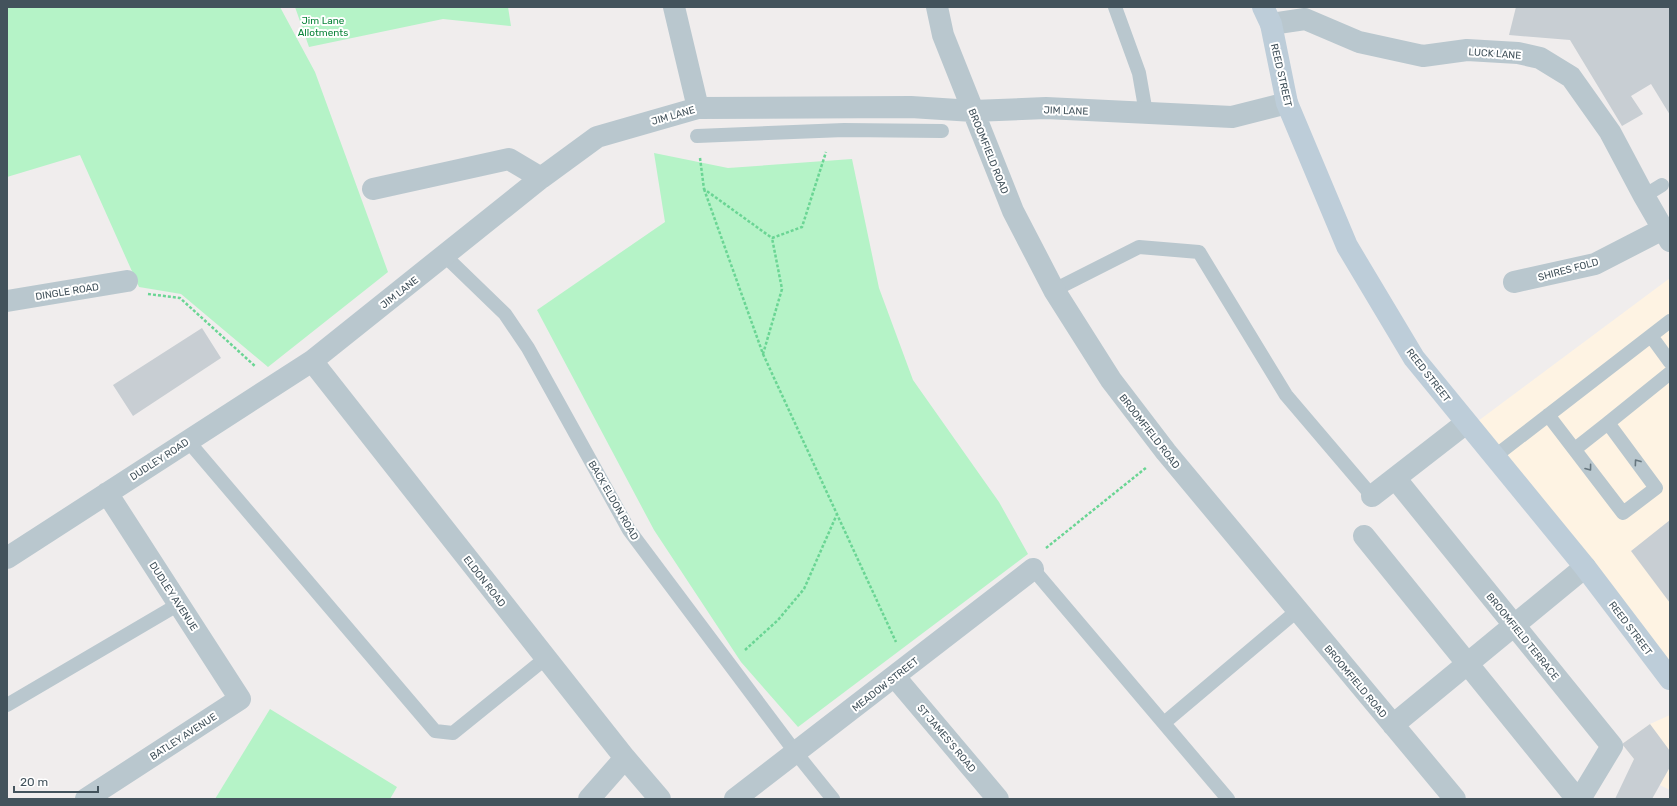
<svg xmlns="http://www.w3.org/2000/svg" width="1677" height="806" font-family="Rubik,sans-serif">
  <style>
    .commercial { fill: #fef3e3 }
    .green { fill: #b5f3c7 }
    .building { fill: #c8ced3 }
    .lines { fill: none; stroke-linecap: round; stroke-linejoin: round }
    .path { stroke: #6ad594; stroke-width: 2.5; stroke-dasharray: 3 2; stroke-linecap: butt }
    .lane { stroke: #b9c7ce; stroke-width: 14 }
    .street { stroke: #b9c7ce; stroke-width: 22 }
    .secondary { stroke: #bdcdd9; stroke-width: 22 }
    .oneway { stroke: #66767e }
    .labels { text-anchor: middle; stroke-width: 4; stroke-linejoin: round; paint-order: stroke }
    .park-label { font-size: 10px; fill: #0d853c; stroke: #fff }
    .street-label { font-size: 10px; fill: #43535c; stroke: #fff }
  </style>
  <rect width="100%" height="100%" fill="#f0eded"/>
  <path class="commercial" d="M1670 278V679L1470 427Z
    M1670 715V790L1629 770 1634 759 1622 744 1650 724Z"/>
  <path class="green" d="M7 7H280L315 72 388 272 268 367 181 294 139 287 80 155 7 177Z
    M295 7H508L511 26 443 19 309 47Z
    M654 153 728 168 852 159 879 288 913 380 999 502 1028 554 798 727 741 662 654 530 537 310 665 222Z
    M270 709 397 787 390 799H215Z"/>
  <path class="building" d="M1516 7H1670V115L1651 84 1631 96 1643 114 1622 126 1570 40 1509 35Z
    M202 328 221 358 133 416 113 385Z
    M1670 520V603L1631 551Z
    M1650 724 1670 751V767L1652 799H1615L1634 759 1622 744Z"/>
  <g class="lines">
    <path class="path" d="M700 158 704 189 772 238 802 227 826 152
      M704 189 763 354 782 289 772 238
      M148 294 180 298 256 367
      M763 354 896 642
      M1046 548 1147 467
      M745 650 778 620 804 589 837 514"/>
    <path class="lane" d="M1115 7 1139 73 1146 113
      M697 136 844 130 942 131
      M1644 196 1662 185
      M445 256 505 314 528 348 629 530 796 753 833 799
      M1054 290 1139 247 1199 252 1286 395 1372 496
      M1651 336 1670 362
      M1548 415 1623 513 1656 488 1608 423 1670 373
      M188 441 435 731 453 733 546 658
      M1575 449 1608 423
      M1494 457 1670 321
      M1033 569 1228 799
      M7 705 179 604
      M1164 723 1298 610"/>
    <path class="street" d="M674 7 698 108
      M937 7 943 35 1013 211 1054 290 1111 380 1166 452 1455 799
      M1271 24 1305 19 1359 42 1423 56 1467 50 1518 53 1540 58 1571 77 1610 132 1644 196 1670 241
      M373 189 509 159 541 178
      M1514 282 1595 264 1663 229
      M7 301 127 281
      M312 361 546 658 625 758 660 799
      M1395 478 1612 746 1580 799
      M1372 496 1466 423
      M1364 536 1577 799
      M7 558 312 361 541 178 597 137 698 108 911 107 973 111 1046 108 1232 117 1287 103
      M895 677 998 799
      M1393 725 1585 567
      M86 799 240 699 107 493
      M589 799 625 758
      M735 799 1033 569"/>
    <path class="secondary" d="M1263 7 1271 24 1287 103 1347 246 1414 358 1585 567 1670 679"/>
  </g>
  <defs><path id="oneway-chevron" d="M-2-3.5L2.5 0L-2 3.5" fill="none" stroke-width="1.6" stroke-linecap="round" stroke-linejoin="round"/></defs>
  <g class="oneway">
    <use href="#oneway-chevron" transform="translate(1637 462) rotate(-126)"/>
    <use href="#oneway-chevron" transform="translate(1589 468) rotate(53)"/>
  </g>
  <g class="labels">
    <g class="park-label">
      <text x="323" y="24">Jim Lane<tspan x="323" dy="12">Allotments</tspan></text>
    </g>
    <g class="street-label">
      <text transform="translate(1495 53) rotate(4)" y="4">LUCK LANE</text>
      <text transform="translate(1282 75) rotate(77)" y="4">REED STREET</text>
      <text transform="translate(1066 110) rotate(2)" y="4">JIM LANE</text>
      <text transform="translate(673 115) rotate(-16)" y="4">JIM LANE</text>
      <text transform="translate(989 151) rotate(68)" y="4">BROOMFIELD ROAD</text>
      <text transform="translate(1568 269) rotate(-15)" y="4">SHIRES FOLD</text>
      <text transform="translate(67 291) rotate(-9)" y="4">DINGLE ROAD</text>
      <text transform="translate(399 292) rotate(-38)" y="4">JIM LANE</text>
      <text transform="translate(1429 375) rotate(52)" y="4">REED STREET</text>
      <text transform="translate(1150 431) rotate(52)" y="4">BROOMFIELD ROAD</text>
      <text transform="translate(159 459) rotate(-33)" y="4">DUDLEY ROAD</text>
      <text transform="translate(614 500) rotate(60)" y="4">BACK ELDON ROAD</text>
      <text transform="translate(485 581) rotate(52)" y="4">ELDON ROAD</text>
      <text transform="translate(174 596) rotate(57)" y="4">DUDLEY AVENUE</text>
      <text transform="translate(1631 628) rotate(53)" y="4">REED STREET</text>
      <text transform="translate(1523 636) rotate(51)" y="4">BROOMFIELD TERRACE</text>
      <text transform="translate(1356 681) rotate(50)" y="4">BROOMFIELD ROAD</text>
      <text transform="translate(885 684) rotate(-38)" y="4">MEADOW STREET</text>
      <text transform="translate(183 736) rotate(-33)" y="4">BATLEY AVENUE</text>
      <text transform="translate(947 738) rotate(50)" y="4">ST JAMES'S ROAD</text>
    </g>
  </g>
  <rect width="1677" height="806" fill="none" stroke="#43535c" stroke-width="16"/>
  <path d="M14 786v6h84v-6" fill="none" stroke="#43535c" stroke-width="2"/>
  <text x="20" y="786" font-size="12" fill="#43535c" stroke="#ffffff" stroke-width="3" paint-order="stroke">20 m</text>
</svg>
